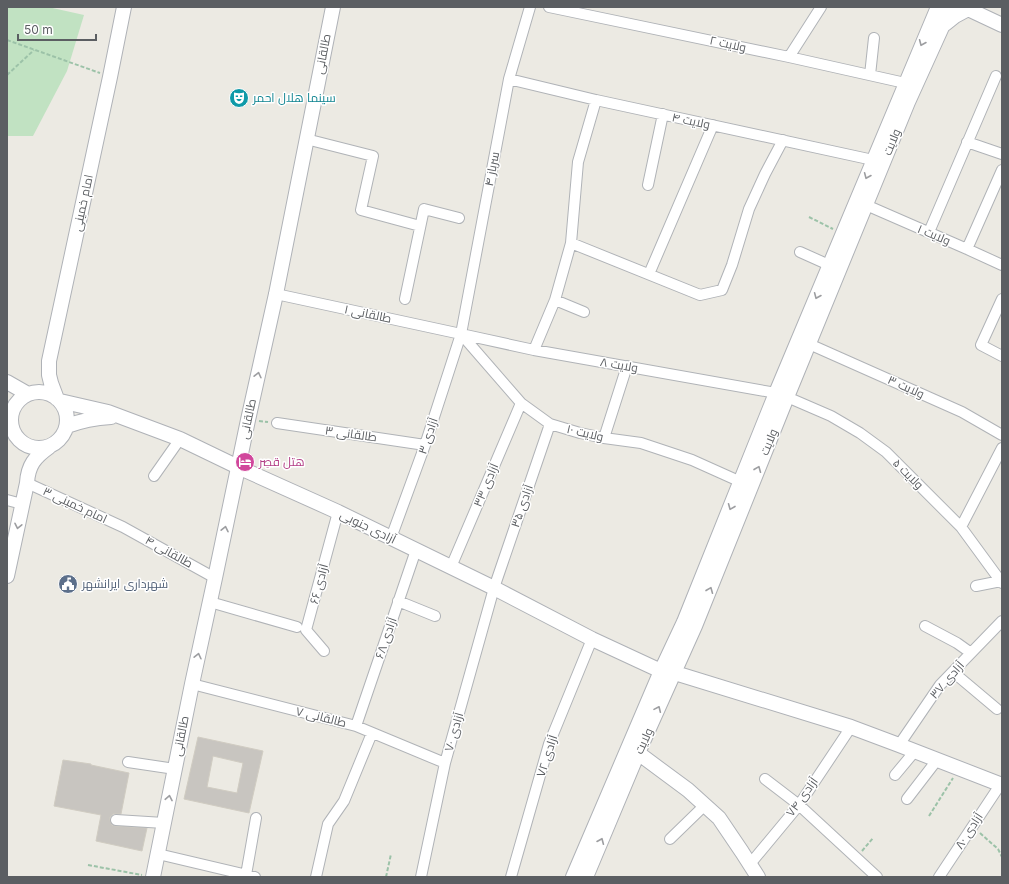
<svg xmlns="http://www.w3.org/2000/svg" width="1009" height="884" font-family="Inter,Cairo,sans-serif">
  <style>
    .green { fill: #c1e2c2 }
    .building { fill: #c8c5c0; stroke: #d0ccc2; fill-rule: evenodd }
    .lines { fill: none; stroke-linecap: round; stroke-linejoin: round }
    .street-casing { stroke: #b0b3b7; stroke-width: 12 }
    .secondary-casing { stroke: #afb2b7; stroke-width: 16 }
    .path { stroke: #9cc2a8; stroke-width: 2; stroke-dasharray: 4 2; stroke-linecap: butt }
    .street { stroke: #fff; stroke-width: 10 }
    .secondary { stroke: #fff; stroke-width: 14 }
    .oneway { stroke: #9d9ea1 }
    .labels { text-anchor: middle; stroke-width: 3; stroke-linejoin: round; paint-order: stroke }
    .street-label { font-size: 12px; fill: #5b5e62; stroke: #fff }
    .culture-label { font-size: 12px; fill: #0d838f; stroke: #fff; text-anchor: start }
    .hotel-label { font-size: 12px; fill: #b23c85; stroke: #fff; text-anchor: start }
    .service-label { font-size: 12px; fill: #4e5e75; stroke: #fff; text-anchor: start }
  </style>
  <rect width="100%" height="100%" fill="#eceae3"/>
  <path class="green" d="M7 7H48L84 15 67 71 33 136H7Z"/>
  <path class="building" d="M198 737 263 751 249 813 184 799ZM213 756 243 763 237 793 207 787Z
    M63 760 91 764V765L129 773 121 814H113L110 817V820L112 825 115 826 147 828 142 851 96 841 101 815 54 806Z"/>
  <g class="lines">
    <g class="street-casing">
      <path id="street" d="M549 7 789 57 905 83
        M789 57 821 7
        M870 75 874 38
        M509 79 596 100 873 160
        M306 139 373 156 361 210 420 226
        M967 142 1002 154
        M648 185 663 114
        M866 205 967 249 1002 265
        M929 232 996 76
        M571 243 700 295 722 290 732 265 749 209 765 174 783 140
        M967 249 1002 170
        M800 252 829 265
        M649 274 713 125
        M276 294 461 334 534 350 776 393
        M405 299 424 209 459 218
        M1002 299 981 345 1002 356
        M555 300 584 312
        M461 334 521 403 550 424 580 433 604 438 641 443 692 460 741 482
        M809 344 962 412 1002 435
        M534 350 555 300 571 243 578 162 596 100
        M787 397 831 416 860 433 886 452 961 527 1002 583
        M277 423 425 445
        M604 438 627 366
        M154 476 180 439
        M27 483 123 527 215 578
        M7 500 22 504
        M961 527 1002 448
        M391 538 425 445 461 334 509 79 530 7
        M451 567 521 403
        M976 586 1001 581
        M398 601 435 616
        M210 602 297 627
        M925 626 957 643 971 653
        M324 651 306 630 338 512
        M953 672 997 709
        M192 684 356 726 445 763
        M356 726 416 550
        M899 745 940 685 1002 621
        M128 762 175 769
        M895 775 915 751
        M765 779 799 805 877 877
        M907 799 937 760
        M116 820 164 823
        M670 839 705 805
        M158 854 255 877
        M750 864 799 805 851 727
        M246 875 256 818
        M316 877 328 824 344 801 372 733
        M421 877 445 763 494 588 550 424
        M511 877 549 744 592 639
        M939 877 1000 785"/>
    </g>
    <g class="secondary-casing">
      <path id="secondary" d="M945 24 955 16 968 9 1002 25
        M7 382 28 394
        M11 420a28 28 0 1 1 56 0a28 28 0 1 1-56 0Z
        M57 399 51 383 49 375V361L110 77 124 7
        M60 401 108 412 180 439 238 467 338 512 494 588 592 639 661 671 675 673 851 727 899 745 1002 785
        M67 426C83 420 94 418 111 417
        M7 576 27 483C28 465 35 457 49 447
        M638 753 688 790 719 818 742 852 758 877
        M153 877 192 684 215 578 248 420 276 294 333 7
        M573 877 661 671 684 622 776 393 938 7
        M586 877 638 753 695 626 787 397 908 102 942 27 953 7"/>
    </g>
    <path class="path" d="M7 40 100 73
      M7 75 34 50
      M809 217 833 229
      M259 421 268 422
      M929 816 953 778
      M980 833 998 849 1002 857
      M862 851 873 838
      M88 865 142 875
      M386 877 391 854"/>
    <use href="#street" class="street"/>
    <use href="#secondary" class="secondary"/>
  </g>
  <defs><path id="oneway-chevron" d="M-2-3.5L2.5 0L-2 3.5" fill="none" stroke-width="1.6" stroke-linecap="round" stroke-linejoin="round"/></defs>
  <g class="oneway">
    <use href="#oneway-chevron" transform="translate(922 43) rotate(113)"/>
    <use href="#oneway-chevron" transform="translate(867 176) rotate(113)"/>
    <use href="#oneway-chevron" transform="translate(817 296) rotate(113)"/>
    <use href="#oneway-chevron" transform="translate(258 375) rotate(-77)"/>
    <use href="#oneway-chevron" transform="translate(758 469) rotate(-68)"/>
    <use href="#oneway-chevron" transform="translate(731 507) rotate(112)"/>
    <use href="#oneway-chevron" transform="translate(18 526) rotate(102)"/>
    <use href="#oneway-chevron" transform="translate(225 529) rotate(-78)"/>
    <use href="#oneway-chevron" transform="translate(710 590) rotate(-68)"/>
    <use href="#oneway-chevron" transform="translate(198 656) rotate(-77)"/>
    <use href="#oneway-chevron" transform="translate(658 709) rotate(-66)"/>
    <use href="#oneway-chevron" transform="translate(169 798) rotate(-79)"/>
    <use href="#oneway-chevron" transform="translate(601 841) rotate(-67)"/>
  </g>
  <defs>
    <g id="theatre-disc" transform="scale(1)"><circle r="9.5" fill="#0f9aa8" stroke="#fff"/><path d="M-5-5.5Q0-4 5-5.5V0Q5 5 0 6Q-5 5-5 0ZM-3.3-2.5H-1v1.5H-3.3ZM1-2.5H3.3v1.5H1ZM-2.8 1Q0 5.5 2.8 1Z" fill="#fff"/></g>
    <g id="hotel-disc" transform="scale(1)"><circle r="9.5" fill="#d1479c" stroke="#fff"/><path d="M-6-4.5h1.5V1H6V5H4.5V3h-9V5H-6ZM-4 0a1.8 1.8 0 1 1 3.6 0ZM.5 0V-2.5h3Q6-2.5 6 0Z" fill="#fff"/></g>
    <g id="civic-disc" transform="scale(1)"><circle r="9.5" fill="#5c6f8a" stroke="#fff"/><path d="M-.6-6.5H3V-4.5H.6V-3L4-1V1h2V6H-6V1h2V-1L-.6-3ZM-1.2 2.5V6h2.4V2.5Z" fill="#fff"/></g>
  </defs>
  <g fill-rule="evenodd">
    <use href="#theatre-disc" x="239" y="98"/>
    <use href="#hotel-disc" x="245" y="462"/>
    <use href="#civic-disc" x="68" y="584"/>
  </g>
  <g class="labels">
    <g class="street-label">
      <text transform="translate(728 44) rotate(12)" y="4">ولایت ۲</text>
      <text transform="translate(323 54) rotate(-79)" y="4">طالقانی</text>
      <text transform="translate(691 121) rotate(12)" y="4">ولایت ۴</text>
      <text transform="translate(892 142) rotate(-68)" y="4">ولایت</text>
      <text transform="translate(492 169) rotate(-79)" y="4">سرباز ۴</text>
      <text transform="translate(83 203) rotate(-78)" y="4">امام خمینی</text>
      <text transform="translate(934 235) rotate(23)" y="4">ولایت ۱</text>
      <text transform="translate(368 314) rotate(12)" y="4">طالقانی ۱</text>
      <text transform="translate(619 365) rotate(10)" y="4">ولایت ۸</text>
      <text transform="translate(906 387) rotate(24)" y="4">ولایت ۳</text>
      <text transform="translate(248 419) rotate(-78)" y="4">طالقانی</text>
      <text transform="translate(585 433) rotate(13)" y="4">ولایت ۱۰</text>
      <text transform="translate(351 434) rotate(8)" y="4">طالقانی ۳</text>
      <text transform="translate(428 436) rotate(-71)" y="4">آزادی ۳</text>
      <text transform="translate(769 442) rotate(-68)" y="4">ولایت</text>
      <text transform="translate(908 474) rotate(45)" y="4">ولایت ۵</text>
      <text transform="translate(486 485) rotate(-67)" y="4">آزادی ۳۳</text>
      <text transform="translate(75 505) rotate(25)" y="4">امام خمینی ۳</text>
      <text transform="translate(522 506) rotate(-71)" y="4">آزادی ۳۵</text>
      <text transform="translate(368 527) rotate(26)" y="4">آزادی جنوبی</text>
      <text transform="translate(169 552) rotate(29)" y="4">طالقانی ۴</text>
      <text transform="translate(319 584) rotate(-75)" y="4">آزادی ۶۶</text>
      <text transform="translate(386 638) rotate(-71)" y="4">آزادی ۶۸</text>
      <text transform="translate(947 680) rotate(-49)" y="4">آزادی ۳۷</text>
      <text transform="translate(321 717) rotate(14)" y="4">طالقانی ۷</text>
      <text transform="translate(454 732) rotate(-74)" y="4">آزادی ۷۰</text>
      <text transform="translate(181 736) rotate(-79)" y="4">طالقانی</text>
      <text transform="translate(644 741) rotate(-66)" y="4">ولایت</text>
      <text transform="translate(547 756) rotate(-72)" y="4">آزادی ۷۲</text>
      <text transform="translate(802 797) rotate(-54)" y="4">آزادی ۷۴</text>
      <text transform="translate(969 831) rotate(-57)" y="4">آزادی ۸۰</text>
    </g>
    <g class="culture-label">
      <text x="253" y="102">سینما هلال احمر</text>
    </g>
    <g class="hotel-label">
      <text x="259" y="466">هتل قصِر</text>
    </g>
    <g class="service-label">
      <text x="82" y="588">شهرداری ایرانشهر</text>
    </g>
  </g>
  <rect width="1009" height="884" fill="none" stroke="#5b5e62" stroke-width="16"/>
  <path d="M18 34v6h78v-6" fill="none" stroke="#5b5e62" stroke-width="2"/>
  <text x="24" y="34" font-size="12" fill="#5b5e62" stroke="#ffffff" stroke-width="3" paint-order="stroke">50 m</text>
</svg>
